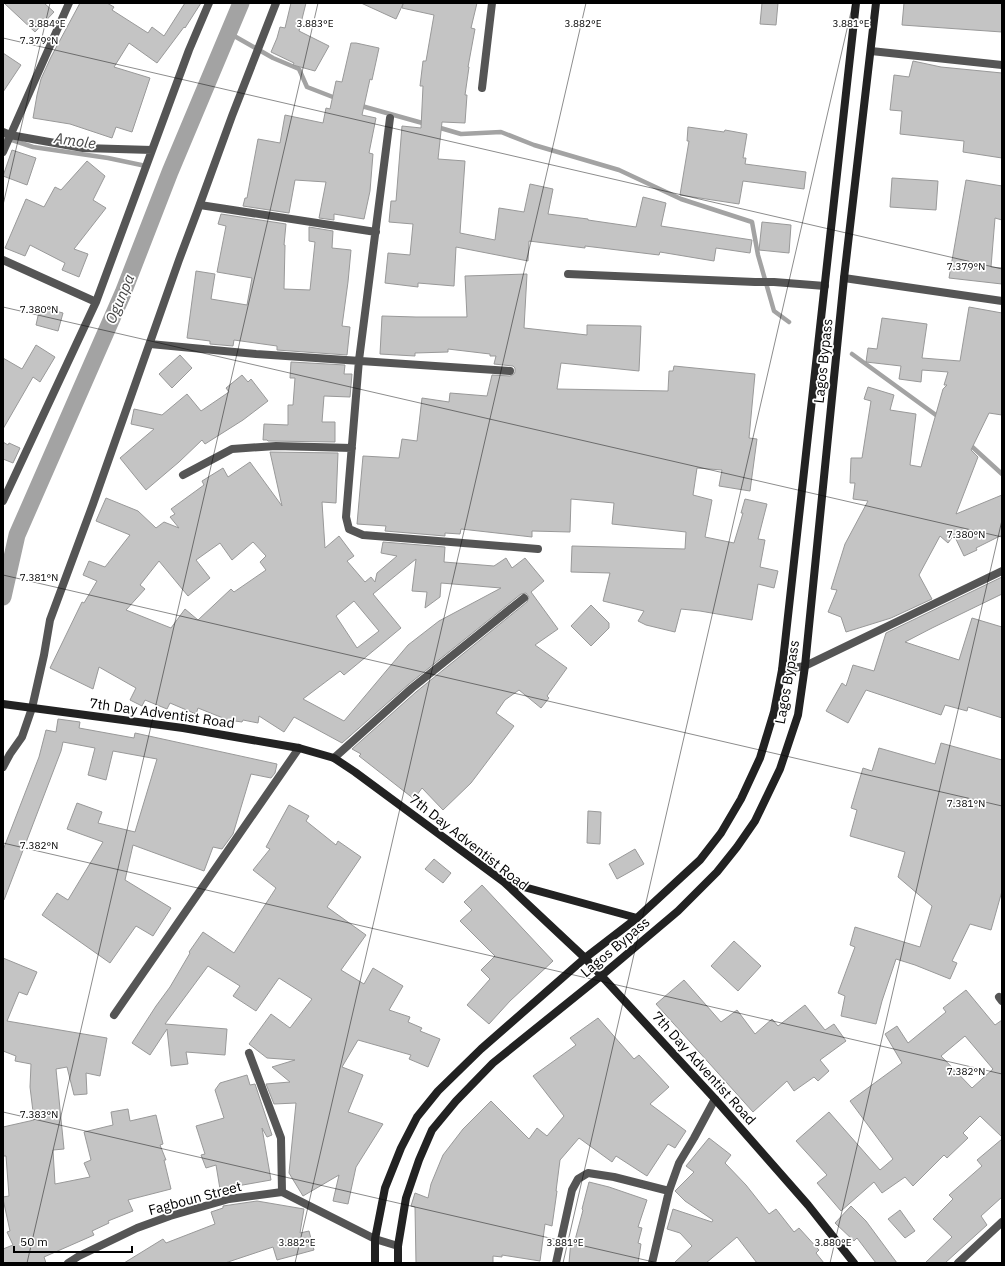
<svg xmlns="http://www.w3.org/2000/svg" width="1005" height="1266" font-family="'IBM Plex Sans',sans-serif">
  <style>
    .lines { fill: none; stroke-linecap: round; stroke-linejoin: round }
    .stream { stroke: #a3a3a3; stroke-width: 4.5 }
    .canal { stroke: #a3a3a3; stroke-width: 17 }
    .building { fill: #c4c4c4; stroke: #999; fill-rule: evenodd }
    .lane { stroke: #555; stroke-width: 8 }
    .street { stroke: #555; stroke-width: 8 }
    .secondary { stroke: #222; stroke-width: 8 }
    .ticks { fill: none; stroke: #000; stroke-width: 1; stroke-opacity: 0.45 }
    .labels { text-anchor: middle; stroke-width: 3.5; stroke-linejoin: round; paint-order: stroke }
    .street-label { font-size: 14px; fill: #000; stroke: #fff }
    .water-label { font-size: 15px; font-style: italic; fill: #444; stroke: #fff }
    .ticks-label { font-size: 10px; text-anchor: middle; fill: #000; stroke: #fff; stroke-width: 3.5; stroke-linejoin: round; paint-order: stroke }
  </style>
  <rect width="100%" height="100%" fill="#fff"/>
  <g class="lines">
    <path class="stream" d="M229 33 273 58 299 69 307 87 338 99
      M358 105 426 124
      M437 127 461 134 501 132 534 145 619 170 681 199 752 222 758 255 774 311 789 322
      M3 137 33 147 108 158 146 166
      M852 354 940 418
      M968 443 1002 474"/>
    <path class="canal" d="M3 597 17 535 123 293 170 172 241 3"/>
  </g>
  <path class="building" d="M4 3H44L54 12 35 32Z
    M80 3H107L114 7 112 10 148 33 152 27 164 36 185 3H201L185 28 184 27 157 63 129 43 114 67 150 78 132 132 116 127 112 138 70 124 33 118 37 95 41 79 51 57Z
    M291 3H306L299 31 329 46 315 71 293 65 294 63 271 52 277 38 280 27 285 28Z
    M361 3H477L471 28 475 29 468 67H469L465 95H467L465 123 442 122 438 159 465 161 460 233 495 240 499 208 524 212 530 184 553 189 548 214 588 219V220L636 227 643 197 666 203 661 226 752 240 750 253 716 248 714 261 660 252 659 255 585 246V248L529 241 528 261 456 247 454 286 418 283V287L385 283 388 253 410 255 413 224 389 222 391 201H396L402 126 421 128 423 86H420L423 61H426L434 15 402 8 403 4 396 19Z
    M762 3H778L776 25 760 24Z
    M904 3H1002V32L902 25Z
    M351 43H356L379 48 372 80 370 79 362 115 376 118 369 153 373 154 370 191 364 219 334 214V220L319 218 326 182 295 180 289 213 243 206 245 198H247L258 139 280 143 285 115 323 123 326 108 330 109 336 81 342 82Z
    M3 53 21 65 3 92Z
    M913 61 941 67 1002 73V158L963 152 964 141 900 134 902 111 890 110 894 75 909 77Z
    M688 127 724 132 725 130 747 134 743 158H746L745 164 806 172 804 189 743 181 739 204 680 195 689 141H687Z
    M12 150 36 158 27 185 3 176Z
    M87 161 105 176 93 200 106 208 74 249 88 254 79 277 62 270 65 263 30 245 25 256 5 248 26 199 44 207 55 187 61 190Z
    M892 178 938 181 936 210 890 207Z
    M966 180 1002 186V220L995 218 991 267 1002 268V284L949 278Z
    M221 214 286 224 284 245H285L284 289 310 290 315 242 309 241V227L333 231 332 248 351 250 348 282 342 326 350 327 347 355 277 350V346L234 340 233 346 210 344V341L187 338 196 271 215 274 211 299 247 305 252 278 217 272 226 226 218 224Z
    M762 222 791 225 789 253 759 250Z
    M527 274 524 328 587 335V325L641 326 639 371 561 363 557 389 668 391 669 371H673L674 366 755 374 749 438 757 439 750 491 719 486 722 470 697 468 693 495 712 500 705 537 734 543 743 513H741L745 499 767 504 758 539 765 540 760 567 778 571 774 588 758 584 752 620 700 611 681 609 675 632 646 625 638 621 644 611 603 601 610 573 571 572 572 546 685 549 686 532 612 524 614 503 571 499 570 532 532 531V537L461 529 460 534 445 533V536L385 531 386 526 357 524 363 456 399 458 402 439 417 441 422 398 449 402 450 393 487 396 492 375 510 376 514 374 515 372V368L513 366 494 364 496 356H490V354L448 349V352L415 353V356L380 354 382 316 416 317H467L465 276Z
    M40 307 63 313 58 331 36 325Z
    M969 307 1002 313V415L989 413 971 450 978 457 956 514 1002 495V535L976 548 977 550 964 556 954 535 948 543 940 536 919 575 932 599 891 618 846 632 841 617 828 612 837 590 831 589 845 544 868 501 853 499 855 483H850L851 458H862L871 401 864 399 868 387 894 395 890 410 916 414 910 465 921 467 943 389 947 385H944L948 372 922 370 921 382 899 379 901 366 866 362 868 348 877 349 882 318 927 324 922 358 960 361Z
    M36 345 55 357 40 382 33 377 3 429V358L22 369Z
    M180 355 192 368 172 388 159 374Z
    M291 362 345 365 344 374H352L350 397 324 396 322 422H335V442L268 441 267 440H263L264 424 288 425V405H293L295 378H290Z
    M242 375 248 382 251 379 268 401 243 420 205 444 202 440 179 462 146 490 120 458 154 429 131 424 134 409 162 415 187 394 201 411 229 392 226 388Z
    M3 442 8 445 9 443 20 448 13 463 3 459Z
    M270 452 338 453 336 503 322 502 325 548 339 536 354 556 347 561 365 582 371 577 375 582 377 573 397 556 381 553 383 542 445 547 444 562 494 566 506 558 512 568 525 558 544 581 531 592 558 629 535 645 567 668 547 696 549 698 541 708 519 690 505 700 496 713 514 726 471 783 443 810 422 788 414 799 359 756 361 754 352 749 416 692 527 602 529 597 526 593 521 594 409 684 342 743 294 717 284 732 259 716 258 723 243 720 242 722 228 720 198 708 196 714 170 703 167 709 145 700 142 706 130 700 136 688 99 667 93 689 50 668 82 602 84 603 97 581 83 575 89 561 105 567 130 535 96 521 106 498 138 511 156 528 164 522 179 528 170 517 175 514 171 509 204 485 202 481 223 468 228 477 250 462 282 506ZM253 542 266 556 260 562 266 570 234 592 231 589 198 620 185 609 171 628 126 610 145 589 140 585 159 561 188 596 210 578 196 560 220 543 232 560ZM416 559 412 591 427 592 425 608 440 597 441 583 501 588 439 621 408 645 344 721 303 699 340 671 344 675 401 628 373 594ZM354 601 379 631 357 648 336 616Z
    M1002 577V594L932 628 905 642 959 660 972 618 1002 627V718L968 707 967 711 945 705 941 715 866 690 848 723 826 711 842 683 846 686 853 665 874 671 886 633Z
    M591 605 609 623V628L591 646 571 626Z
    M58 719 80 722 79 728 134 738 135 733 277 764 275 773 271 778 251 774 233 834 222 849 213 847 204 871 133 845 125 880 171 908 153 936 136 926 110 963 42 915 57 893 68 900 103 842 67 829 77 803 102 812 98 823 135 832 157 759 113 751 106 780 88 775 95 748 63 742 61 751 4 900H3V850L39 757 46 730 56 732Z
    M941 743 1002 760V891L991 930 970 924 952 961 957 963 950 979 915 965 896 959 882 1001 876 1024 841 1016 845 996 838 993 855 947 850 945 855 927 920 947 932 906 898 877 905 852 850 836 857 810 851 808 863 768 872 771 879 748 935 764Z
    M289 805 309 816 306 821 336 845 338 841 361 857 327 907 366 935 341 970 364 984 373 968 403 986 389 1010 410 1017 408 1022 422 1028 420 1031 440 1039 428 1067 409 1059 411 1055 358 1040 342 1067 363 1075 348 1112 383 1124 356 1167 348 1204 333 1201 339 1175 303 1196 289 1173 296 1103 274 1104 266 1084 290 1082 272 1067 295 1060 267 1058 249 1044 271 1014 290 1028 312 999 279 978 256 1011 233 996 240 986 208 966 165 1024 227 1029 225 1055 186 1052 188 1064 171 1066 167 1029 150 1055 132 1043 156 1006 170 987 190 953 189 952 203 932 234 953 276 888 253 870 270 849 266 847Z
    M588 811 601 812 600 844 587 843Z
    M635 849 644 864 617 879 609 864Z
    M434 859 451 873 443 883 425 869Z
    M482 885 553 961 510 1001 489 1024 467 1005 490 979 481 970 495 956 460 921 472 910 464 902Z
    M734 941 761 966 738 991 711 966Z
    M3 958 37 972 27 995 19 992 7 1021 107 1038 100 1076 86 1073 87 1094 74 1095 67 1067 56 1069 64 1149 53 1150 55 1184 90 1177 84 1163 91 1160 84 1132 113 1125 111 1112 128 1109 130 1121 156 1115 163 1144 160 1145 166 1160H164L171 1189 128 1200 133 1211 108 1221 109 1223 92 1231 94 1235 44 1257 46 1263H3V1249L13 1245 7 1232 10 1231 3 1199V1197L9 1196 6 1156H3V1127L34 1120 30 1087 31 1064 15 1061 16 1056 3 1051Z
    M684 980 721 1022 737 1010 755 1034 772 1019 778 1026 805 1005 825 1030 834 1024 846 1041 820 1060 829 1071 818 1081 814 1077 794 1091 787 1081 753 1112 656 1004Z
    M966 990 995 1025 1002 1020V1137L980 1116 963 1133 968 1138 947 1158 944 1155 913 1186 905 1177 882 1193 874 1182 841 1211 817 1183 827 1175 796 1141 829 1112 880 1170 893 1159 850 1101 902 1063 885 1034 897 1026 908 1043 946 1012 943 1008ZM965 1036 993 1069 972 1088 941 1056Z
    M598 1018 634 1059 639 1055 669 1087 650 1104 686 1131 675 1148 668 1144 647 1176 616 1156 612 1162 579 1138 560 1160 556 1191H557L552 1226 545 1224 540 1261 502 1255V1257L493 1256V1263H416L415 1207 411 1206 415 1193 428 1198 431 1184 443 1155 463 1129 491 1101 529 1139 537 1128 547 1136 564 1116 533 1076 576 1045 570 1038Z
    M247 1075 250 1085 255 1084 272 1135 267 1137 262 1128 271 1180 220 1189 216 1165 206 1168 201 1155 205 1154 196 1126 224 1118 215 1090 220 1083Z
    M709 1138 731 1155 725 1163 746 1185 769 1214 776 1209 794 1232 799 1228 819 1250 816 1253 824 1263H757L737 1237 706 1263H674L692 1246 680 1233 667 1229 673 1209 712 1222 713 1220 685 1201 675 1191 694 1172 686 1166Z
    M1002 1139V1197L981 1216 987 1225 945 1263H925L952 1237 933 1219 953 1199 949 1195 982 1166 977 1160Z
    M589 1182 609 1187 647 1200 638 1227 642 1228 638 1243 641 1244 638 1263H569L571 1240H575L583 1210 582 1209Z
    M257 1201 304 1209 300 1233 309 1231 314 1250 277 1260 273 1247 225 1263H124L163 1239 166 1243 215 1224 211 1212 223 1208V1206Z
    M851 1206 866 1221 897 1263H876L857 1238 854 1241 835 1223Z
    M900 1210 915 1231 905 1238 888 1219Z"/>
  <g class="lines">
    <path class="lane" d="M568 274 755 282H774L825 286
      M114 1015 299 748
      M249 1053 281 1138 282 1192"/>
    <path class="street" d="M871 51 1002 65
      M482 88 492 3
      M390 118 359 360 346 517 349 529 363 535 538 549
      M3 132 10 135 83 148 152 150
      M3 152 69 3
      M200 205 376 232
      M3 260 96 302
      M844 278 1002 301
      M150 344 256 354 510 371
      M183 475 232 449 276 446 352 448
      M3 501 96 302 189 50 209 3
      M782 670 805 666 1002 571
      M334 758 412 688 524 598
      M3 767 10 754 22 737 32 708 44 655 50 620 93 504 179 260 197 212 232 116 276 3
      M999 997 1002 1001
      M68 1263 79 1256 137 1228 170 1216 229 1199 282 1192 375 1239 398 1246
      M556 1263 572 1190 578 1179 588 1173 614 1177 669 1191
      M652 1263 669 1191 679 1163 694 1138 715 1099
      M958 1263 1002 1222"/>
    <path class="secondary" d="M3 704 183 728 299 748 334 758 355 772 504 882 585 958 715 1099 808 1205 854 1263
      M506 882 637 918
      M375 1263V1239L385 1188 401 1148 417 1117 438 1091 481 1049 585 958 637 918 700 860 721 833 741 799 760 758 774 712 782 670 856 3
      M398 1263V1246L406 1198 419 1160 432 1130 456 1101 493 1063 601 976 678 911 717 872 737 847 755 821 780 769 798 715 805 666 844 278 876 3"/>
  </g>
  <path class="ticks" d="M3 38 1002 269M3 205 50 3M3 307 1002 537M3 575 1002 806M3 843 1002 1074M3 1112 658 1263M27 1263 318 3M295 1263 586 3M563 1263 853 3M830 1263 1002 520"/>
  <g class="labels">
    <g class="street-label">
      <text transform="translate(823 361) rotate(-84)" y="5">Lagos Bypass</text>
      <text transform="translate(787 682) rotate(-80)" y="5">Lagos Bypass</text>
      <text transform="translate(162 713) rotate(8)" y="5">7th Day Adventist Road</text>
      <text transform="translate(469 842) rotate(38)" y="5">7th Day Adventist Road</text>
      <text transform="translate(615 947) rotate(-40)" y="5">Lagos Bypass</text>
      <text transform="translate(704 1068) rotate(48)" y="5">7th Day Adventist Road</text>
      <text transform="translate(195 1198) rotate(-15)" y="5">Fagboun Street</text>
    </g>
    <g class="water-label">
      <text transform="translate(75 141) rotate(8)" y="5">Amole</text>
      <text transform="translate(120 299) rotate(-67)" y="5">Ogunpa</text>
    </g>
  </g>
  <g class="ticks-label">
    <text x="47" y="27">3.884°E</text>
    <text x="315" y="27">3.883°E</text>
    <text x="583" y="27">3.882°E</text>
    <text x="851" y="27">3.881°E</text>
    <text x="39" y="44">7.379°N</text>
    <text x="966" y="270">7.379°N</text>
    <text x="39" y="313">7.380°N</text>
    <text x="966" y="538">7.380°N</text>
    <text x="39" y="581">7.381°N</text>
    <text x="966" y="807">7.381°N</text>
    <text x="39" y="849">7.382°N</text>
    <text x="966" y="1075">7.382°N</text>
    <text x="39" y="1118">7.383°N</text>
    <text x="297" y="1246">3.882°E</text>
    <text x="565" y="1246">3.881°E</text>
    <text x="833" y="1246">3.880°E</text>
  </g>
  <rect width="1005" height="1266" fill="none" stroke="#000000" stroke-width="8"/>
  <path d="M14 1246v6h118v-6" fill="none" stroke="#000000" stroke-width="2"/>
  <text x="20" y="1246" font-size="12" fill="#000000" stroke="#ffffff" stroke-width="3" paint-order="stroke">50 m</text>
</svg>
